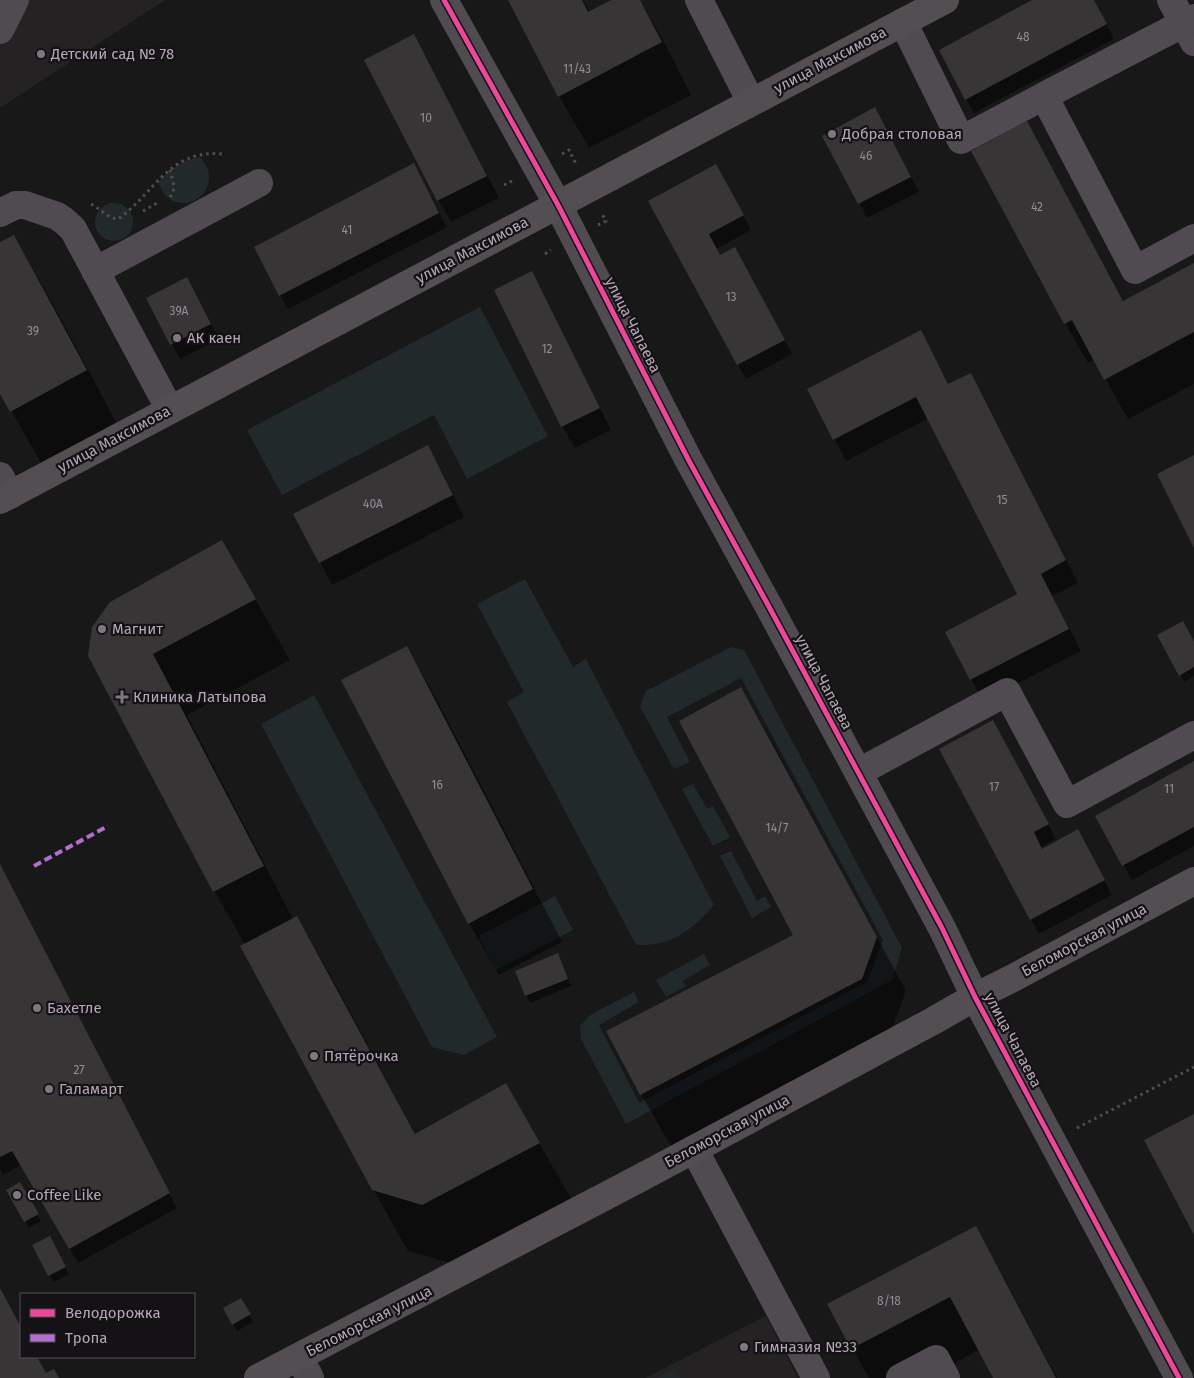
<svg xmlns="http://www.w3.org/2000/svg" width="1194" height="1378" font-family="'Fira Sans',sans-serif">
  <style>
    .built { fill: #242223 }
    .green { fill: #22292b }
    .shadow { fill: #0007 }
    .building { fill: #373536 }
    .lines { fill: none; stroke-linecap: round; stroke-linejoin: round }
    .path { stroke: #514e52; stroke-width: 3; stroke-dasharray: 2.5 4; stroke-linecap: butt }
    .minor { stroke: #504b51; stroke-width: 28 }
    .major { stroke: #524e52; stroke-width: 28 }
    .quiet { stroke: #b36fd0; stroke-width: 4; stroke-dasharray: 8 4; stroke-linecap: butt }
    .cycleway-casing { stroke: #141214; stroke-width: 8 }
    .cycleway { stroke: #ed469a; stroke-width: 5 }
    .poi-dot { fill: #7f7681; stroke: #141214; stroke-width: 2 }
    .labels { text-anchor: middle; stroke-width: 4.5; stroke-linejoin: round; paint-order: stroke }
    .number-label { font-size: 12px; fill: #968b98 }
    .poi-label { font-size: 15px; fill: #b6a8b9; stroke: #141214; text-anchor: start }
    .street-label { font-size: 15px; fill: #b6a8b9; stroke: #141214 }
  </style>
  <rect width="100%" height="100%" fill="#181818"/>
  <path class="built" d="M0 0H165L0 108Z
    M766 1316 798 1378H645Z"/>
  <path class="green" d="M200 157C231 191 174 227 158 182 169 169 183 160 200 157Z
    M95 222a19 19 0 1 1 38 0a19 19 0 1 1-38 0Z
    M480 307 548 436 467 479 434 415 282 495 247 430Z
    M525 579 573 667 586 659 714 905C700 921 681 939 660 943 652 945 644 945 636 945L507 702 524 692 477 604Z
    M731 647 744 650 902 948 892 980 626 1124 581 1039 580 1026 590 1015 634 992 639 1002 599 1025 639 1103 867 982 883 940 741 678 667 717 690 762 674 769 640 707 646 691Z
    M314 695 497 1037 464 1055 432 1047 261 724Z
    M693 784 707 809 713 806 730 837 713 846 682 789Z
    M731 851 757 901 765 896 771 907 752 918 720 856Z
    M555 896 573 930 496 970 479 936Z
    M704 954 710 965 682 981 686 986 666 997 656 980Z
    M675 1369 680 1378H657Z"/>
  <path class="shadow" d="M509 0H583L590 12 614 0H640L664 42 691 95 589 148 559 96Z
    M1035 0H1094L1114 39 974 113 966 99Z
    M426 57 499 198 451 222 439 201 366 60Z
    M1026 123 1049 163 1124 302 1194 265V384L1128 419 1095 360 1088 363 1065 323Z
    M883 124 919 192 867 218 823 136Z
    M414 164 447 227 288 309 280 295Z
    M724 180 751 230 716 249 720 256 743 263 792 354 746 379 650 202Z
    M14 236 49 297 121 431 46 472 0 391V244Z
    M532 273 544 295 611 430 575 448 562 426Z
    M195 293 219 339 180 359 148 299Z
    M921 332 949 385 970 374 983 396 1078 583 1052 596 1081 651 983 701 971 679 1019 595 929 418 846 461 834 439Z
    M427 447 440 468 464 517 332 585 295 514Z
    M222 541 290 660 187 715 293 919 297 917 332 978 416 1135 506 1085 574 1204 458 1265 408 1251 373 1189 245 945 215 892 89 656Z
    M1158 635 1194 643V676L1184 682Z
    M407 648 437 700 562 942 499 975 469 923Z
    M741 688 771 740 906 991 891 1031 671 1146 641 1094 794 936Z
    M1001 736 1056 839 1041 847 1042 850 1086 846 1112 895 1039 934 941 750Z
    M1194 763V846L1132 880 1097 816Z
    M0 865 177 1208 78 1263 21 1165 3 1175 0 1169Z
    M558 955 571 986 530 1003 516 972Z
    M20 1184 41 1221 29 1228 8 1191Z
    M975 1228 1005 1280 1057 1378H994L979 1350 926 1378H869L829 1305Z
    M54 1245 69 1275 53 1282 34 1246Z
    M241 1300 253 1322 237 1331 224 1309Z"/>
  <path class="building" d="M508 0H582L588 12 611 0H640L662 42 558 97Z
    M1032 0H1094L1107 24 965 100 939 50Z
    M414 34 487 176 437 201 364 60Z
    M875 107 911 177 858 204 822 136Z
    M1027 121 1123 301 1194 263V332L1104 380 1072 320 1064 324 971 151Z
    M414 163 439 213 279 296 254 247Z
    M716 164 744 215 709 234 720 255 735 247 785 340 737 365 648 201Z
    M14 235 87 370 10 412 0 394V242Z
    M532 271 600 408 561 427 494 290Z
    M187 277 211 324 170 345 146 298Z
    M921 330 948 384 971 373 1066 560 1041 574 1069 629 970 680 945 632 1017 594 916 397 833 440 807 389Z
    M428 445 453 495 319 563 293 514Z
    M1194 455V548L1157 474Z
    M222 540 256 599 153 654 264 866 213 892 88 656 92 627 110 602Z
    M1183 621 1194 641V667L1179 676 1157 635Z
    M407 646 533 889 468 924 341 680Z
    M741 687 877 937 862 979 640 1095 606 1031 793 935 679 721Z
    M993 720 1049 824 1034 832 1042 849 1078 829 1105 880 1030 920 939 749Z
    M1194 761V827L1122 866 1095 816Z
    M0 864 170 1193 69 1249 12 1151 0 1157Z
    M297 916 415 1134 506 1083 540 1143 422 1205 372 1190 240 946Z
    M558 953 568 979 525 996 515 971Z
    M1194 1114V1235L1144 1140Z
    M20 1182 39 1214 24 1222 6 1190Z
    M976 1226 1056 1378H993L950 1297 851 1349 827 1304Z
    M50 1236 66 1267 48 1276 32 1245Z
    M0 1288 21 1327V1357H37L46 1373 54 1369 59 1378H0Z
    M241 1298 251 1314 232 1325 223 1308Z"/>
  <g class="lines">
    <path class="path" d="M562 154 569 150 576 164
      M504 185 512 181
      M170 197C177 189 172 179 170 170
      M91 204C101 209 107 218 118 219 155 193 169 149 222 154
      M143 211 159 202
      M598 225 606 221 602 214
      M545 254 551 250
      M1077 1128 1194 1067"/>
    <path class="minor" d="M444 0 558 205 688 459 768 605 942 928 975 997 1179 1378
      M699 0 751 102
      M1171 0 1194 42
      M1194 18 1044 96 1135 270 1194 238
      M903 22 961 140 1044 96
      M0 30 15 0
      M0 213 16 205H25L57 216 63 220 73 229 170 410
      M95 271 259 183
      M0 476 10 495
      M859 772 1007 692 1067 804 1194 735
      M694 1149 816 1378
      M299 1357 310 1378
      M900 1378 936 1359 946 1378"/>
    <path class="major" d="M0 500 945 0
      M258 1378 644 1176 933 1021 975 997 1015 977 1194 881"/>
    <path class="quiet" d="M34 866 108 826"/>
    <g class="cycleway-casing">
      <path id="cycleway" d="M444 0 558 205 688 459 768 605 942 928 975 997 1179 1378"/>
    </g>
    <use href="#cycleway" class="cycleway"/>
  </g>
  <g class="poi-dot">
    <circle cx="41" cy="54" r="5"/>
    <circle cx="832" cy="134" r="5"/>
    <circle cx="177" cy="338" r="5"/>
    <circle cx="102" cy="629" r="5"/>
    <path d="M119.5 689.5h5v5h5v5h-5v5h-5v-5h-5v-5h5z"/>
    <circle cx="37" cy="1008" r="5"/>
    <circle cx="314" cy="1056" r="5"/>
    <circle cx="49" cy="1089" r="5"/>
    <circle cx="17" cy="1195" r="5"/>
    <circle cx="744" cy="1347" r="5"/>
  </g>
  <g class="labels">
    <g class="number-label">
      <text x="1023" y="41">48</text>
      <text x="577" y="73">11/43</text>
      <text x="426" y="122">10</text>
      <text x="866" y="160">46</text>
      <text x="1037" y="211">42</text>
      <text x="347" y="234">41</text>
      <text x="731" y="301">13</text>
      <text x="179" y="315">39А</text>
      <text x="33" y="335">39</text>
      <text x="547" y="353">12</text>
      <text x="1002" y="504">15</text>
      <text x="373" y="508">40А</text>
      <text x="437" y="789">16</text>
      <text x="994" y="791">17</text>
      <text x="1169" y="793">11</text>
      <text x="777" y="832">14/7</text>
      <text x="79" y="1074">27</text>
      <text x="889" y="1305">8/18</text>
    </g>
    <g class="poi-label">
      <text x="51" y="59">Детский сад № 78</text>
      <text x="842" y="139">Добрая столовая</text>
      <text x="187" y="343">АК каен</text>
      <text x="112" y="634">Магнит</text>
      <text x="133" y="702">Клиника Латыпова</text>
      <text x="47" y="1013">Бахетле</text>
      <text x="324" y="1061">Пятёрочка</text>
      <text x="59" y="1094">Галамарт</text>
      <text x="27" y="1200">Coffee Like</text>
      <text x="754" y="1352">Гимназия №33</text>
    </g>
    <g class="street-label">
      <text transform="translate(830 60) rotate(-28)" y="5">улица Максимова</text>
      <text transform="translate(472 250) rotate(-28)" y="5">улица Максимова</text>
      <text transform="translate(633 325) rotate(63)" y="5">улица Чапаева</text>
      <text transform="translate(114 439) rotate(-28)" y="5">улица Максимова</text>
      <text transform="translate(824 682) rotate(62)" y="5">улица Чапаева</text>
      <text transform="translate(1084 940) rotate(-28)" y="5">Беломорская улица</text>
      <text transform="translate(1013 1040) rotate(62)" y="5">улица Чапаева</text>
      <text transform="translate(727 1131) rotate(-28)" y="5">Беломорская улица</text>
      <text transform="translate(369 1321) rotate(-27)" y="5">Беломорская улица</text>
    </g>
  </g>
  <rect x="20" y="1293" width="175" height="65" fill="#141214" stroke="#554e56"/>
  <rect x="30" y="1309" width="25" height="8" fill="#ed469a" stroke="#554e56"/>
  <text x="65" y="1318" font-size="15" fill="#b6a8b9">Велодорожка</text>
  <rect x="30" y="1334" width="25" height="8" fill="#b36fd0" stroke="#554e56"/>
  <text x="65" y="1343" font-size="15" fill="#b6a8b9">Тропа</text>
</svg>
